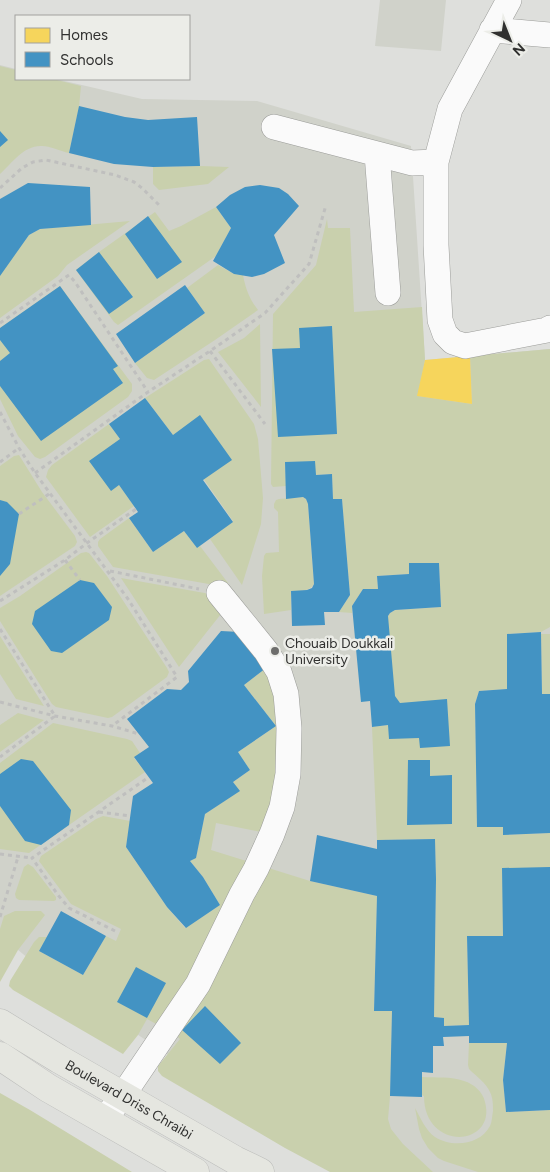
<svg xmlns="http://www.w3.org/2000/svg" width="550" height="1172" font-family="Figtree,sans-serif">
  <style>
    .built { fill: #d0d2ca }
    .green { fill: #c9d0ad }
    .homes { fill: #f6d55c }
    .schools { fill: #4393c3 }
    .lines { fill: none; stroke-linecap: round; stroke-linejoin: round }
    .minor-casing { stroke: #9b9c99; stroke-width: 26 }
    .major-casing { stroke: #babbb9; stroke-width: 29 }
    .path { stroke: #bfbfbe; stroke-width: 3; stroke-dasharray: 4 4; stroke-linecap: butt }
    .minor { stroke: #fafafa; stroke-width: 25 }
    .major { stroke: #e5e6e0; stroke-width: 28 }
    .poi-dot { fill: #6d6d6c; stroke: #ecede8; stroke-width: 2 }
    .labels { text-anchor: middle; stroke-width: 5; stroke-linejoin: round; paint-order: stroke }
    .poi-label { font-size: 14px; fill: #30302f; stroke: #ecede8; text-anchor: start }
    .street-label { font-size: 14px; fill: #30302f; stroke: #ecede8 }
  </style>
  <rect width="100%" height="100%" fill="#dedfdc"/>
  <path class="built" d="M380 0H446L441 51 375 46Z
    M0 65 16 69V79H56L142 99 257 101 411 146 425 360 550 349V1172H409L254 1112 51 977 12 945 0 942Z"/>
  <path class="green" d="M0 66 16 70V79H53L81 86 79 107 69 153C60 151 50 146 42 146 24 145 12 163 0 174Z
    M200 166 229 167 208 184 159 190 153 184V167Z
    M216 207 231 228 216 256 118 325 114 322 76 270 99 252 155 212 169 231 181 226Z
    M327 219 328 228H350L354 312 422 307 425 360 418 396 472 404 470 356 550 349V627L541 632 507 634V689L479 691 475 704 477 827H503V835L550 833V867L503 936 467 937 469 1025 444 1026 443 1018 434 1017 436 879 435 839 377 840 372 727 388 725V616L390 613 395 610 441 607 439 563H409V574L377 576 378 589H363L352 606V613L339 612 350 595 342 499H333L332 474 316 475 285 462 286 486 273 487 271 484 273 314 316 265Z
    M130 221 67 265 58 276 0 318V274L29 235 40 229Z
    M218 265 234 274 243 275C246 290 249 298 258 310L215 340 154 380 147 378 135 363 205 313 187 288Z
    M60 286 132 384V391L128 397 45 457 40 459 35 457 18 436 0 399V328Z
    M260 324 261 407 218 352 244 338Z
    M209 359 254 424 258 439 263 498 261 524 242 585 210 539 233 521 173 435 145 398 204 360Z
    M109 424 120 439 119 485 134 506 90 537 46 477 48 470 52 465Z
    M19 455 42 492 75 536 77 542 75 546 0 596V466L14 456Z
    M303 497 306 499 308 504 314 584C309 592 299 591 291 591V610L264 614 262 576 264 556 266 553 279 552 278 512 274 508V504L276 500 279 499Z
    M129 518 153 552 184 531 197 548 200 546 228 583 224 586H220L113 567 98 546V542L100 539Z
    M86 552 89 553 107 576 167 668 169 672 167 677 112 717 108 718 56 707 52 704 0 621V608L20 596 81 553Z
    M121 578 210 594 221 614 179 667Z
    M541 634H550V694H542Z
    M0 636 44 706 16 699 0 674Z
    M270 665 285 730 266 833 216 823 211 850 310 881 377 896 374 1011H392L390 1096 388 1119 391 1129 403 1144 433 1172H330L285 1148 162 1076 158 1071V1066L180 1039 175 1034 147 1019 138 1035 123 1054 13 990 9 986 10 981 34 942 39 937H47L39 951 83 975 106 936 116 941 121 929 71 904 39 861 41 856 96 819 103 816 130 821 126 847 167 907 185 928 220 905 203 877 190 861 196 857 205 814 239 791 233 782 250 770 238 752 276 726 244 685Z
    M18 713 44 720 0 752V725Z
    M53 723 127 739 132 741 140 753 134 758 145 772 29 853 0 849V763Z
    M28 864 33 867 56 897V900L54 901 19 900 16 898 15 894 24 867Z
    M15 911H41L45 915 18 950 0 982V929L4 916Z
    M469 1043H507L503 1080 506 1112 550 1110V1172H478L444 1161 438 1158 428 1148 422 1138 419 1129 415 1108C420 1117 426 1131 435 1137 452 1148 480 1145 490 1126 492 1122 492 1116 493 1111 493 1105 493 1098 490 1092 486 1083 476 1076 469 1069L468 1065Z
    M422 1077C436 1078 451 1076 464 1081 474 1084 483 1092 485 1102 497 1147 424 1152 424 1096L421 1095Z
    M0 1093 30 1110 132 1172H0Z"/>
  <path class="homes" d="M470 356 472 404 417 396 425 360Z"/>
  <path class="schools" d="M79 106 125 117 148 120 197 117 200 166 153 167 114 164 69 153Z
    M0 131 8 140 0 147Z
    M28 183 90 187 91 225 40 229 29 235 0 276V199Z
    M260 185 279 188 288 194 299 206 274 235 285 263 264 274 252 277 234 274 213 261 231 228 216 207 230 195 245 187Z
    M148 216 182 262 157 279 125 234Z
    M99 252 133 297 109 314 76 270Z
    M185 285 205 313 135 363 116 334Z
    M60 286 118 366 113 369 123 383 41 441 0 386V361L10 353 0 340V328Z
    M332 326 337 434 278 437 272 349 300 348 299 328Z
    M145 398 173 435 200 415 232 460 203 480 233 522 197 548 184 531 153 552 129 518 138 512 136 509 119 485 111 491 89 461 120 439 109 424Z
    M315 461 316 475 332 474 333 499H342L350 595 339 612H324L325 625 292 626 291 591 307 590 312 588 314 584 308 504 306 499 303 497 286 499 285 462Z
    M0 500 7 502 19 514 10 564 0 576Z
    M409 563H439L441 607 395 610 390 613 388 616 395 696 400 703 447 699 450 746 420 748 419 738 389 739 388 725 372 727 370 701 361 702 352 606 363 589H378L377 576 409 574Z
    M80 580 94 583 112 607 109 620 62 653 51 651 32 624 35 611Z
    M221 631 240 632 270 665 244 685 276 726 238 752 250 770 233 782 240 791 205 814 196 858 190 861 203 877 220 905 186 928 167 907 126 847 133 796 153 783 134 757 149 747 127 719 167 689 181 690 189 682 188 671Z
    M541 632 542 694H550V833L503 835V827H477L475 704 479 691 507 689V634Z
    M21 759 33 761 71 810 69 825 41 845 25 841 0 806V774Z
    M408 760H430V776L452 775V824L407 825Z
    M317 835 377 849V840L435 839 436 879 434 1017 444 1018V1026L469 1025 467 936H503L502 868 550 867V1110L506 1112 503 1080 507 1043H469V1036L443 1037 444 1046H433V1073L422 1072V1097L390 1096 392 1011H374L377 896 310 881Z
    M61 911 106 936 83 975 39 951Z
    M136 967 166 983 147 1018 117 1002Z
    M205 1006 241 1043 220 1064 182 1030Z"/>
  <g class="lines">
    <g class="minor-casing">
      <path id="minor" d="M509 0 450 109 436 162V245L440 320 445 334 453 342 465 346 547 330 550 328
        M492 30 550 35
        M274 127 412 163 436 162
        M377 154 388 293
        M104 1120 123 1095 198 984 242 894 256 869 272 834 282 807 288 774 289 728 286 694 279 672 266 651 219 593"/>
    </g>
    <g class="major-casing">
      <g id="major">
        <path id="s1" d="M0 1023 59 1059 235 1160 260 1172"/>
        <path d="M0 1056 48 1088 195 1172"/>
      </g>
    </g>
    <path class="path" d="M0 188 22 168 33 162 46 160 115 175 134 182 142 188 161 207
      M0 323 69 275 75 282 148 392
      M210 351 265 424
      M0 412 19 448 35 473 128 599 177 677 112 726
      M0 462 19 448
      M35 473 148 392 210 351 265 313 309 264 326 205
      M19 514 49 494
      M65 560 80 580
      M110 571 199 589
      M0 601 65 560 87 543 136 509
      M0 629 55 716 0 757
      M0 702 55 716 112 726 139 734
      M99 812 130 816
      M0 854 32 858
      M0 917 18 857
      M115 931 69 908 58 895 32 858 149 777"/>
    <use href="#minor" class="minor"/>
    <use href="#major" class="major"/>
  </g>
  <circle class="poi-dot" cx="275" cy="651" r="5"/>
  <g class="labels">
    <g class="poi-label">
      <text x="285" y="648">Chouaib Doukkali<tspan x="285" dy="16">University</tspan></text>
    </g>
    <g class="street-label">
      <text dy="5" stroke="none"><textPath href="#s1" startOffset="150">Boulevard Driss Chraibi</textPath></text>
    </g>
  </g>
  <rect x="15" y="15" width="175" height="65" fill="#ecede8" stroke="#a1a19e"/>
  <rect x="25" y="28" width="25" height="15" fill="#f6d55c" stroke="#a1a19e"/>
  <text x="60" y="40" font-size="15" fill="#30302f">Homes</text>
  <rect x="25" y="52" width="25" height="15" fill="#4393c3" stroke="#a1a19e"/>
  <text x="60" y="65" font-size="15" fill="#30302f">Schools</text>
  <g transform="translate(510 40) rotate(137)" stroke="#ecede8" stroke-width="4" paint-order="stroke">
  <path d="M0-4L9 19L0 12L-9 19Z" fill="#30302f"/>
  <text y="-8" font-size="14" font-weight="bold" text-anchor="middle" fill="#30302f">N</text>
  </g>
</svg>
